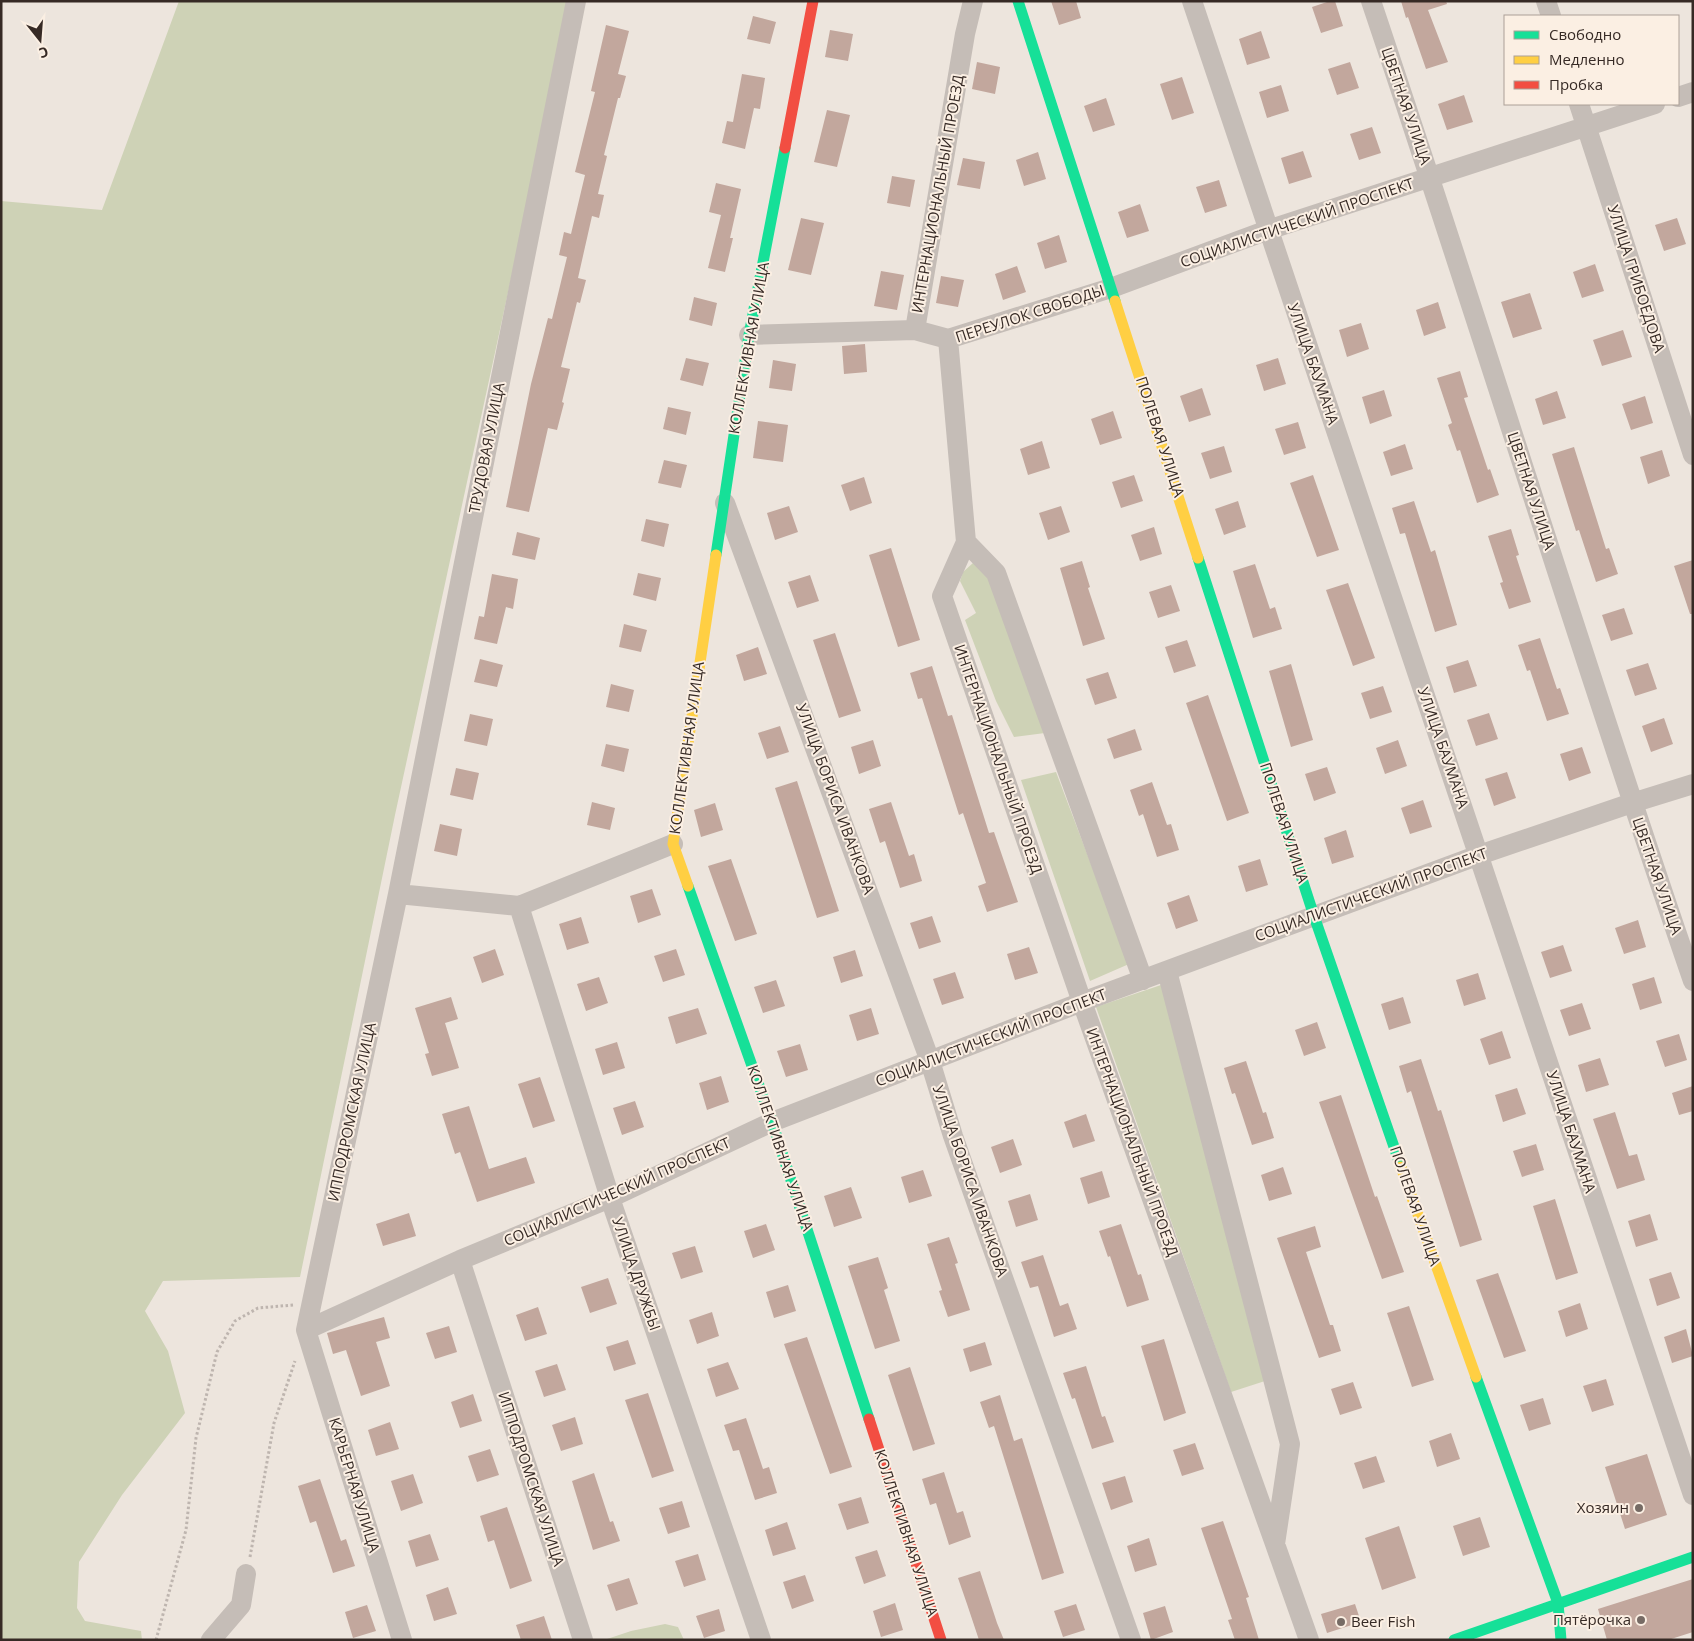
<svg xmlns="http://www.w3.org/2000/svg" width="1694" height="1641" font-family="'Open Sans',sans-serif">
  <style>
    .green { fill: #ced2b6 }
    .building { fill: #c2a79d }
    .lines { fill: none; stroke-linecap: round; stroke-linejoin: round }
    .path { stroke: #beb5af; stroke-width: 3; stroke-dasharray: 2.5 2.5; stroke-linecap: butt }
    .street { stroke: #c5bdb7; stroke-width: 20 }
    .fast { stroke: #16e098; stroke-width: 11 }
    .slow { stroke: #ffcf43; stroke-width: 11 }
    .jam { stroke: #f24e42; stroke-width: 11 }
    .poi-dot { fill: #766b65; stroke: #fbefe3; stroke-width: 2 }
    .labels { text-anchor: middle; stroke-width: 4; stroke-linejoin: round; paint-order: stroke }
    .street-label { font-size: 15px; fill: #362a25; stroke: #fbefe3 }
    .poi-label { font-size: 15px; fill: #362a25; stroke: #fbefe3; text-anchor: end }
  </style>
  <rect width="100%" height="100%" fill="#ede5dd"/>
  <path class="green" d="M179 1H571L395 815 300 1277 163 1281 145 1311 168 1351 185 1413 122 1495 79 1562 77 1608 85 1621 141 1631 142 1640H1V201L102 210Z
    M973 563 990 575 1045 733 1014 737 996 701 965 620 976 613 960 581 963 572Z
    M1056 772 1129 964 1090 981 1021 780Z
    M1161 985 1265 1381 1231 1392 1096 1007Z
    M665 1624 678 1627 684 1640H604L631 1631Z"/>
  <path class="building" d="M1051 1H1076L1081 18 1059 25Z
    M1330 1H1335L1343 26 1321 33 1312 7Z
    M1401 1H1446L1447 4 1428 10 1448 62 1426 69 1408 17 1406 18Z
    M753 16 776 22 770 44 747 39Z
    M606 25 629 31 618 74 626 76 620 98H618L604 155 607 156 598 194 604 195 599 218 592 216 578 278 586 280 580 303 577 302 561 367 570 369 562 402 564 403 557 430 548 428 529 512 506 507 531 384 548 318 552 319 567 257 559 255 564 232 571 234 585 175 575 172 595 92 591 91Z
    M830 30 853 34 848 61 825 57Z
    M1261 31 1270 58 1247 65 1239 39Z
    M977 62 1000 67 995 94 972 89Z
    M1350 62 1359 88 1337 95 1328 69Z
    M742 74 765 78 760 109 754 108 745 149 722 143 727 121 733 122Z
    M1182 77 1194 113 1172 120 1160 84Z
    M1281 85 1289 111 1267 118 1259 92Z
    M1464 95 1473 122 1447 130 1438 104Z
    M1106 98 1115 125 1093 132 1084 106Z
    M827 110 850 115 837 167 814 162Z
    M1372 127 1381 153 1359 160 1350 134Z
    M1303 151 1312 177 1289 184 1281 158Z
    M1038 152 1046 179 1024 186 1016 160Z
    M963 158 985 162 980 189 957 185Z
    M892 176 915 180 910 207 887 203Z
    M1219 180 1227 206 1205 213 1196 187Z
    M716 183 741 189 730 238H733L725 272 708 268 721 215 709 212Z
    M1140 204 1149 231 1127 238 1118 212Z
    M801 218 824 223 811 275 788 270Z
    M1677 218 1686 244 1664 251 1655 225Z
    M1059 235 1067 262 1045 269 1037 243Z
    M1595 264 1604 291 1582 298 1573 272Z
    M1017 266 1026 292 1003 300 995 274Z
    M881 271 904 275 897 310 874 306Z
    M941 276 964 280 958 307 936 303Z
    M1530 293 1542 329 1513 338 1501 302Z
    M694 297 717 303 712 326 689 320Z
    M1438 302 1446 328 1424 336 1416 310Z
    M1361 323 1369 349 1347 357 1339 330Z
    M1623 330 1632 357 1602 366 1593 340Z
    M865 344 867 372 844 374 842 346Z
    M686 358 709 363 703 386 680 380Z
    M1278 358 1286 384 1264 391 1256 365Z
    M773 360 796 364 792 391 769 388Z
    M1460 371 1468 397 1464 398 1488 470 1490 469 1499 495 1477 503 1460 450 1457 451 1448 425 1452 423 1437 378Z
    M1202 388 1211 415 1189 422 1180 396Z
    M1384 390 1392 416 1370 424 1362 397Z
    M1557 391 1566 418 1543 425 1535 399Z
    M1645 396 1653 423 1631 430 1622 404Z
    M668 407 691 412 686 435 663 429Z
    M1113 411 1122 438 1100 445 1091 419Z
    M758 421 788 425 783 462 753 458Z
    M1298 422 1306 448 1284 455 1275 429Z
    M1042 441 1050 468 1028 475 1020 449Z
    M1405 444 1413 469 1391 476 1383 452Z
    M1224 446 1232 472 1210 479 1201 453Z
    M1574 447 1606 549 1609 548 1618 574 1596 582 1579 530 1576 531 1552 454Z
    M1662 450 1670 476 1648 484 1640 457Z
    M664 460 687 465 681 488 658 483Z
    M1134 475 1143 501 1121 508 1112 482Z
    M1313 475 1339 550 1317 557 1290 483Z
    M864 477 872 503 850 511 841 485Z
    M1238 501 1246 527 1224 535 1215 509Z
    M1414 501 1431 552 1435 550 1457 625 1435 632 1405 533 1400 534 1392 508Z
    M789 506 798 532 775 540 767 513Z
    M1061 506 1070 532 1048 540 1039 513Z
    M646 519 669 524 664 547 641 541Z
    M1154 527 1162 554 1140 561 1131 535Z
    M1511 529 1519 555 1516 556 1531 602 1509 609 1500 583 1503 582 1488 536Z
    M517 532 540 538 535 560 512 555Z
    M891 548 920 640 898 647 869 555Z
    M1693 560V614H1690L1674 566Z
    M1082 561 1090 587 1088 588 1105 639 1083 646 1060 568Z
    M1255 564 1270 609 1275 607 1282 629 1253 638 1233 571Z
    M638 573 661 578 656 601 633 595Z
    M492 574 518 579 513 609 506 607 497 644 474 639 479 616 484 617Z
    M810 575 819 601 797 608 788 582Z
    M1348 583 1375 658 1353 666 1326 590Z
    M1171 585 1180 611 1158 618 1149 592Z
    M1624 608 1633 634 1611 641 1602 615Z
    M624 624 647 630 641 652 619 647Z
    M835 633 861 711 839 718 813 640Z
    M1540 638 1557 689 1560 688 1569 714 1547 721 1530 670 1527 671 1518 645Z
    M1187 640 1196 666 1174 673 1165 647Z
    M758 647 767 674 744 681 736 655Z
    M480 659 503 665 497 687 474 682Z
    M1468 660 1477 686 1454 693 1446 667Z
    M1648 663 1657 689 1635 696 1626 670Z
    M1291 664 1313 740 1291 747 1269 671Z
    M932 666 948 716 952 715 989 833 994 832 1018 902 987 912 978 886 986 883 963 813 959 815 922 698 918 699 910 673Z
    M1108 672 1117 698 1095 705 1086 679Z
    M611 684 634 690 629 712 606 707Z
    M1383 686 1392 712 1370 719 1361 693Z
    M1208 695 1249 813 1227 821 1186 703Z
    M1489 713 1498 739 1476 746 1467 720Z
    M470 714 493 719 487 746 464 741Z
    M1664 718 1673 744 1651 752 1642 726Z
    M780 726 789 752 767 759 758 733Z
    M1135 729 1142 750 1114 759 1107 739Z
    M873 740 881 766 859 774 851 747Z
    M1398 740 1407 766 1385 774 1376 748Z
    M606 744 629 749 624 772 601 766Z
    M1582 747 1591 773 1569 781 1560 754Z
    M1327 767 1336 793 1314 801 1305 774Z
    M456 768 479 773 473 800 450 795Z
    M1507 772 1516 798 1494 806 1485 779Z
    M797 781 839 911 817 918 775 788Z
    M1152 782 1167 825 1171 824 1179 850 1157 857 1143 814 1139 816 1130 790Z
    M1423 800 1432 827 1410 834 1401 808Z
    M592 802 615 808 610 830 587 825Z
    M891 802 909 856 914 854 922 881 900 888 885 841 880 843 869 809Z
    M715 803 723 830 701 837 694 810Z
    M440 824 462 829 457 856 434 851Z
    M1346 830 1354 857 1332 864 1324 838Z
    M731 859 757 934 735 941 708 866Z
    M1260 859 1268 885 1246 892 1238 866Z
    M652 889 661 915 638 923 630 896Z
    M1189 895 1198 921 1176 929 1167 903Z
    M932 916 941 942 919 949 910 923Z
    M581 917 589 943 567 950 559 924Z
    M1638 920 1646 947 1624 954 1615 928Z
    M1563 945 1572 971 1550 978 1541 952Z
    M1029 947 1038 973 1015 980 1007 954Z
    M495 949 504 975 482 983 473 957Z
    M676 949 685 975 663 982 654 956Z
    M855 950 863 976 841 983 833 957Z
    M955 972 964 998 942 1005 933 979Z
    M1478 973 1486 999 1464 1006 1456 980Z
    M599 977 608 1003 586 1011 577 984Z
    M1654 977 1662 1003 1640 1010 1632 984Z
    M776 980 785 1006 763 1013 754 987Z
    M451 997 458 1019 445 1023 459 1068 432 1076 425 1054 429 1053 415 1008Z
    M1403 997 1411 1023 1389 1030 1381 1004Z
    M1582 1003 1591 1029 1569 1036 1560 1010Z
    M698 1008 707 1034 676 1044 668 1017Z
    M871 1008 879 1034 857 1041 849 1015Z
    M1317 1022 1326 1048 1304 1056 1295 1030Z
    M1502 1031 1511 1058 1489 1065 1480 1039Z
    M1679 1034 1687 1060 1665 1067 1656 1041Z
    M617 1042 625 1068 603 1075 595 1049Z
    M800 1044 808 1070 786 1077 777 1051Z
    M1600 1058 1609 1085 1586 1092 1578 1065Z
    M1421 1059 1438 1111 1441 1110 1482 1240 1460 1247 1411 1091 1407 1093 1399 1066Z
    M1246 1061 1263 1113 1266 1112 1274 1138 1252 1145 1235 1093 1232 1094 1224 1068Z
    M721 1076 729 1102 707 1110 699 1083Z
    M540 1077 555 1121 533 1128 518 1084Z
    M1693 1086V1111L1679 1115 1672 1093Z
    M1517 1088 1526 1114 1503 1122 1495 1095Z
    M1341 1095 1375 1197 1377 1196 1404 1272 1382 1279 1319 1102Z
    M635 1101 644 1127 622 1135 613 1108Z
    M469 1106 489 1169 526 1157 535 1183 477 1202 460 1152 455 1154 442 1114Z
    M1615 1112 1629 1156 1637 1154 1645 1180 1617 1189 1593 1119Z
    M1086 1114 1095 1141 1073 1148 1064 1122Z
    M1013 1139 1022 1165 1000 1173 991 1147Z
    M1536 1144 1544 1170 1522 1177 1513 1151Z
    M1283 1167 1292 1194 1269 1201 1261 1175Z
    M923 1170 932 1196 909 1203 901 1177Z
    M1102 1171 1110 1197 1088 1204 1080 1178Z
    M851 1187 862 1218 834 1227 824 1196Z
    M1030 1194 1038 1220 1016 1227 1008 1201Z
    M1555 1199 1578 1273 1556 1280 1533 1206Z
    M409 1213 416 1236 383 1246 376 1224Z
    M1650 1214 1658 1240 1636 1247 1628 1221Z
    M766 1224 775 1250 753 1258 744 1231Z
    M1121 1224 1138 1275 1141 1274 1149 1300 1127 1307 1110 1256 1108 1257 1099 1231Z
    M1315 1226 1321 1247 1306 1252 1330 1325H1333L1341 1351 1319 1358 1277 1238Z
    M949 1237 958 1263 955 1264 970 1310 948 1317 939 1291 942 1290 927 1244Z
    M695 1246 703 1272 681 1279 672 1253Z
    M1043 1255 1060 1306 1068 1303 1077 1329 1054 1337 1038 1286 1030 1288 1021 1262Z
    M878 1257 888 1288 884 1290 900 1341 875 1349 848 1266Z
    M1671 1272 1680 1298 1657 1306 1649 1279Z
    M1498 1273 1526 1351 1504 1358 1476 1280Z
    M608 1278 617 1304 590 1313 581 1287Z
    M788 1285 796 1311 774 1318 766 1292Z
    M1580 1303 1588 1329 1566 1337 1558 1311Z
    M1409 1306 1434 1380 1412 1387 1387 1313Z
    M538 1307 547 1334 525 1341 516 1315Z
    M712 1312 719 1336 697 1344 689 1320Z
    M384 1317 390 1338 376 1342 390 1386 361 1396 346 1350 333 1354 327 1333Z
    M449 1326 457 1352 435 1359 426 1333Z
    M1686 1329 1693 1356 1672 1363 1664 1337Z
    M807 1337 852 1467 830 1474 784 1344Z
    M1164 1339 1186 1413 1164 1421 1141 1346Z
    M628 1340 636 1364 614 1371 606 1347Z
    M985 1342 992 1365 970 1372 963 1349Z
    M728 1362 739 1389 716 1397 707 1369Z
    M557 1364 566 1390 544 1397 535 1371Z
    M1086 1366 1102 1417 1105 1416 1114 1442 1092 1449 1075 1398 1072 1399 1063 1373Z
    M910 1367 935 1444 913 1451 888 1375Z
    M1606 1379 1614 1405 1592 1412 1583 1386Z
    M1353 1382 1362 1408 1340 1415 1331 1389Z
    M648 1393 674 1471 652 1478 625 1400Z
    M473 1394 482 1421 460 1428 451 1402Z
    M1000 1395 1014 1441 1022 1438 1064 1573 1042 1580 994 1426 989 1428 980 1402Z
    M1543 1398 1551 1424 1529 1431 1520 1405Z
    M575 1417 583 1444 561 1451 552 1425Z
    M746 1418 763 1469 769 1467 777 1493 755 1500 739 1450 733 1451 724 1425Z
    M390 1422 399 1449 376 1456 368 1430Z
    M1451 1433 1460 1459 1437 1467 1429 1441Z
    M1195 1443 1204 1469 1182 1476 1173 1450Z
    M490 1449 499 1475 477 1482 468 1456Z
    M1647 1454 1667 1515 1625 1529 1605 1467Z
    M1376 1456 1385 1482 1363 1489 1354 1463Z
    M944 1472 957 1513 963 1511 971 1537 949 1545 936 1503 930 1505 922 1479Z
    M594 1473 610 1522 613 1521 620 1541 593 1550 572 1481Z
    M413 1474 423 1503 401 1511 391 1481Z
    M1125 1476 1133 1502 1111 1510 1102 1483Z
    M320 1479 341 1541 346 1539 355 1566 333 1573 316 1521 310 1523 298 1486Z
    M861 1497 869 1523 847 1530 838 1504Z
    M682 1501 690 1527 668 1534 659 1508Z
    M507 1507 532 1581 510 1589 494 1540 488 1542 480 1516Z
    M1480 1517 1490 1547 1463 1556 1453 1526Z
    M1223 1521 1249 1597 1246 1598 1259 1640H1235L1228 1620 1232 1619 1201 1528Z
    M787 1522 796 1549 773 1556 765 1530Z
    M1399 1526 1416 1578 1382 1590 1365 1538Z
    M430 1534 439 1560 416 1567 408 1541Z
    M1149 1538 1157 1565 1135 1572 1127 1546Z
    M877 1550 886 1576 864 1584 855 1557Z
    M698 1554 706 1580 684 1587 675 1561Z
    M980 1571 997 1623 1004 1640H979L967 1604 958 1578Z
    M805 1575 814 1601 792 1609 783 1582Z
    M629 1578 638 1604 616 1611 607 1585Z
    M1693 1579V1632L1668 1640H1607L1598 1609Z
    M448 1587 457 1614 434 1621 426 1595Z
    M895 1603 903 1630 881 1637 873 1611Z
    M1076 1604 1085 1630 1063 1637 1054 1611Z
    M1355 1604 1361 1622 1327 1633 1321 1614Z
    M367 1605 376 1631 353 1638 345 1612Z
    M1165 1606 1173 1632 1151 1640 1143 1613Z
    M719 1609 725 1631 704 1638 696 1616Z
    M544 1616 552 1640H521L516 1625Z"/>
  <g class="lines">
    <path class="path" d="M250 1557 274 1423 295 1361
      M156 1640 186 1530 196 1438 217 1352 235 1321 258 1308 293 1305"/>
    <path class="street" d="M973 1 965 34 915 330 948 339 966 542 996 573 1143 980
      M1192 1 1693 1495
      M1371 1C1481 327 1581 656 1693 981
      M1546 1 1551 16
      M1678 97 1693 92
      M1579 104 1693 455
      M749 335 915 330
      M948 339 1111 288 1268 230 1655 104
      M725 503 930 1061 953 1136 1131 1640
      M966 542 942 596 1082 1002 1275 1544
      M398 894 519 906 610 1198 761 1640
      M519 906 673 844
      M1167 971 1290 1444 1275 1544 1309 1640
      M460 1260 583 1640
      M306 1330 460 1260 610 1198 772 1122 1082 1002 1479 855 1632 803 1693 784
      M211 1640 241 1605 246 1574
      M402 1640 306 1330 398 894 576 1"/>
    <path class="fast" d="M1018 1 1115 301
      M716 555 749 335 785 148
      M1198 558 1314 916 1401 1167
      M688 886 772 1122 869 1419
      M1476 1377 1558 1603 1561 1640
      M1454 1640 1693 1557"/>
    <path class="slow" d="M1115 301 1198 558
      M688 886 673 844 716 555
      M1401 1167 1476 1377"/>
    <path class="jam" d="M785 148 813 1
      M869 1419 941 1640"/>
  </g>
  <g class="poi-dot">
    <circle cx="1639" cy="1508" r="5"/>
    <circle cx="1641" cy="1620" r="5"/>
    <circle cx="1341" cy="1622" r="5"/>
  </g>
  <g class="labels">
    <g class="street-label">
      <text transform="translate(1406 106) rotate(71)" y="5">ЦВЕТНАЯ УЛИЦА</text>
      <text transform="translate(938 194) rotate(-80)" y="5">ИНТЕРНАЦИОНАЛЬНЫЙ ПРОЕЗД</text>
      <text transform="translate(1297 223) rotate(-19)" y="5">СОЦИАЛИСТИЧЕСКИЙ ПРОСПЕКТ</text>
      <text transform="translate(1636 279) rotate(72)" y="5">УЛИЦА ГРИБОЕДОВА</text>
      <text transform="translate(1030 314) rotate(-18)" y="5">ПЕРЕУЛОК СВОБОДЫ</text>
      <text transform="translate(749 348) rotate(-80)" y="5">КОЛЛЕКТИВНАЯ УЛИЦА</text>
      <text transform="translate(1313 364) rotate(71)" y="5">УЛИЦА БАУМАНА</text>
      <text transform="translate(1160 437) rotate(72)" y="5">ПОЛЕВАЯ УЛИЦА</text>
      <text transform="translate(487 448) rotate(-79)" y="5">ТРУДОВАЯ УЛИЦА</text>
      <text transform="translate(1531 491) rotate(72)" y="5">ЦВЕТНАЯ УЛИЦА</text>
      <text transform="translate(687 748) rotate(-82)" y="5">КОЛЛЕКТИВНАЯ УЛИЦА</text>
      <text transform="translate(1443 748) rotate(71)" y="5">УЛИЦА БАУМАНА</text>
      <text transform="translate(998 759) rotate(71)" y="5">ИНТЕРНАЦИОНАЛЬНЫЙ ПРОЕЗД</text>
      <text transform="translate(835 799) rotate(70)" y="5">УЛИЦА БОРИСА ИВАНКОВА</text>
      <text transform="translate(1284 823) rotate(72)" y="5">ПОЛЕВАЯ УЛИЦА</text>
      <text transform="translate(1657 876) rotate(71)" y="5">ЦВЕТНАЯ УЛИЦА</text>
      <text transform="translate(1371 895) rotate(-20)" y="5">СОЦИАЛИСТИЧЕСКИЙ ПРОСПЕКТ</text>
      <text transform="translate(991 1038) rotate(-21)" y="5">СОЦИАЛИСТИЧЕСКИЙ ПРОСПЕКТ</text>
      <text transform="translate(352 1112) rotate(-78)" y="5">ИППОДРОМСКАЯ УЛИЦА</text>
      <text transform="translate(1571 1132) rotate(72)" y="5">УЛИЦА БАУМАНА</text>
      <text transform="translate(1132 1142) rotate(70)" y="5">ИНТЕРНАЦИОНАЛЬНЫЙ ПРОЕЗД</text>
      <text transform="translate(780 1148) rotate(71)" y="5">КОЛЛЕКТИВНАЯ УЛИЦА</text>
      <text transform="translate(970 1181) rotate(71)" y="5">УЛИЦА БОРИСА ИВАНКОВА</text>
      <text transform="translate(617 1192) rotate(-24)" y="5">СОЦИАЛИСТИЧЕСКИЙ ПРОСПЕКТ</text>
      <text transform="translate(1415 1206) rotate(71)" y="5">ПОЛЕВАЯ УЛИЦА</text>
      <text transform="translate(636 1274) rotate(71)" y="5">УЛИЦА ДРУЖБЫ</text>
      <text transform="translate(531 1479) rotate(72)" y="5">ИППОДРОМСКАЯ УЛИЦА</text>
      <text transform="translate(354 1485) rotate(73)" y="5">КАРЬЕРНАЯ УЛИЦА</text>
      <text transform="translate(906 1533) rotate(72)" y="5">КОЛЛЕКТИВНАЯ УЛИЦА</text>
    </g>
    <g class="poi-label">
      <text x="1629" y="1513">Хозяин</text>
      <text x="1631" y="1625">Пятёрочка</text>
      <text x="1351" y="1627" text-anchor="start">Beer Fish</text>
    </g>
  </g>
  <rect width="1694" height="1641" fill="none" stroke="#362a25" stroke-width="5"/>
  <rect x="1504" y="15" width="175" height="90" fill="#fbefe3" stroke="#aca097"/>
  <rect x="1514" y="31" width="25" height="8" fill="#16e098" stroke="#aca097"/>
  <text x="1549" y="40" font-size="15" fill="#362a25">Свободно</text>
  <rect x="1514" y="56" width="25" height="8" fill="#ffcf43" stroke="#aca097"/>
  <text x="1549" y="65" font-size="15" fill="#362a25">Медленно</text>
  <rect x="1514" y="81" width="25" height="8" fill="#f24e42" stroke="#aca097"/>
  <text x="1549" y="90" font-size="15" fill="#362a25">Пробка</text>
  <g transform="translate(40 40) rotate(163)" stroke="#fbefe3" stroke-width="4" paint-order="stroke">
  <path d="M0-4L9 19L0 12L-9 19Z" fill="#362a25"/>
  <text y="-8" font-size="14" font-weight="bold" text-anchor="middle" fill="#362a25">С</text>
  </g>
</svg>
